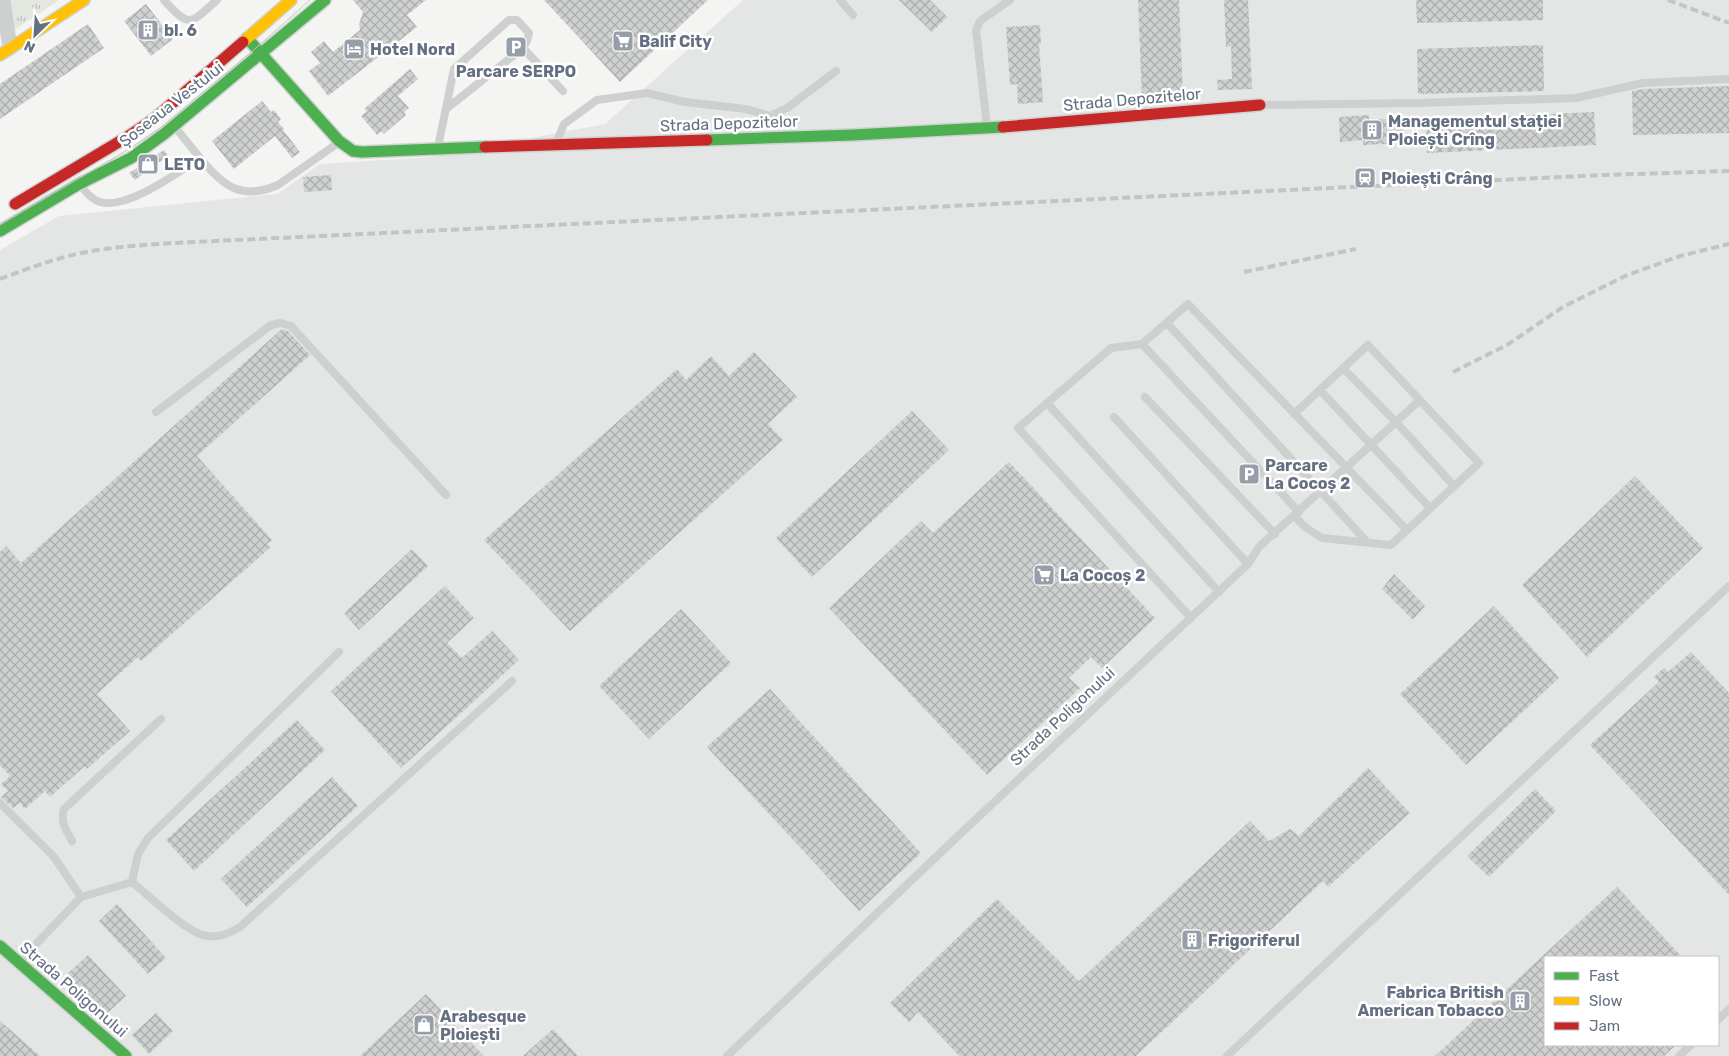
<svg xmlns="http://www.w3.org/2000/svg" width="1729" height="1056" font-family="Rubik,sans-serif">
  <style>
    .built { fill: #e4e5e5; fill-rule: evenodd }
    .park { fill: url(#park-tufts) }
    .building { fill: url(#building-cross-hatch) }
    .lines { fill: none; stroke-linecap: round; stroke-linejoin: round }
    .fast-casing { stroke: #d0d1d1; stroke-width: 14 }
    .slow-casing { stroke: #d0d1d1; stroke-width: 14 }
    .jam-casing { stroke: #d0d1d1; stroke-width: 14 }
    .lane { stroke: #cecfcf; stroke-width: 8 }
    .street { stroke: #cecfcf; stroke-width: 15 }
    .fast { stroke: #4caf50; stroke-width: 11 }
    .slow { stroke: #ffc107; stroke-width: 11 }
    .jam { stroke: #c62828; stroke-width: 11 }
    .tram { stroke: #c3c4c4; stroke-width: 1 }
    .rail { stroke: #c3c4c4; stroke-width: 4; stroke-dasharray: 8 4; stroke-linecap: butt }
    .labels { text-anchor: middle; stroke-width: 5; stroke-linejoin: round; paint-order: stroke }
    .poi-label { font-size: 16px; font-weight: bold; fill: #647082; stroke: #fff; text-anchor: start }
    .street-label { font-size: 16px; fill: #647082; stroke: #fff }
  </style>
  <defs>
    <pattern id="park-tufts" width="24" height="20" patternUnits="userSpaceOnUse" patternTransform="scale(1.25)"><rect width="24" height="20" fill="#e3e7e0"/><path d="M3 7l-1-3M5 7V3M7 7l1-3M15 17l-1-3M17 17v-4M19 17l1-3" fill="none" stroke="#bcc0bb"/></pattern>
    <pattern id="building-cross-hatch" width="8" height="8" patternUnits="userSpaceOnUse" patternTransform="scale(1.25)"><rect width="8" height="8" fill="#cfd0d0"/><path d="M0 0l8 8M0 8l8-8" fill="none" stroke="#acadae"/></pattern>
  </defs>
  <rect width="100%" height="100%" fill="#f4f4f2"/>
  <path class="built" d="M743 0H1729V1056H0V250L59 216 277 194 320 164 432 157 605 124ZM1545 957H1718V1045H1545Z"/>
  <path class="park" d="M8 0H59L13 31Z"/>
  <path class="building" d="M353 0H426L407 15 417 27 328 96 309 71 320 63 311 52 324 41 333 52 360 30 359 24 363 12Z
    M544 0H708L620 82Z
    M899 0H930L947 17 932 32Z
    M1138 0H1179L1183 97 1142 99Z
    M1224 0H1248L1252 89 1218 90 1217 80 1232 79 1231 46 1226 47Z
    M1416 0H1543V20L1417 23Z
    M146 4 173 39 151 56 124 21Z
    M88 24 104 48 0 119V84Z
    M1040 25 1041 44H1039L1043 102 1018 104 1017 84 1010 85 1006 27Z
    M1543 45 1544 91 1418 94 1417 49Z
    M410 69 418 79 398 96 409 108 404 112 406 115 384 134 382 131 377 135 361 116 367 111 364 109Z
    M1729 86V133L1633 135 1632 91 1644 89Z
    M262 101 271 112 274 110 281 119 278 122 284 129 283 130 300 152 292 158 275 136 234 169 212 141Z
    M1594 112 1596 145 1427 153 1426 120Z
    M1369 115V120L1403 118 1404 143 1363 145V140L1340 142 1339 117Z
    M164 150 168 156 135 180 129 173Z
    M331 175 332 190 304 192 303 177Z
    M282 329 288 331 310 355 197 456 272 540 267 544 271 547 141 661 138 657 97 694 130 731 87 769 85 766 50 797 45 791 25 809 20 803 13 808 1 797 8 791 1 784 10 776 0 765V552L6 546 21 563Z
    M754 352 797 397 768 424 783 440 570 631 484 540 677 369 686 380 711 356 729 376Z
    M912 411 949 450 812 577 776 538Z
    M1009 462 1155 618 1102 668 1091 657 1069 678 1080 688 987 775 829 608 921 521 933 533Z
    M1635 476 1703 548 1587 657 1522 585Z
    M412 549 428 566 359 630 344 613Z
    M1394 574 1425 606 1413 620 1382 589Z
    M445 586 474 618 447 643 462 658 492 631 519 660 401 768 331 691Z
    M1494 606 1559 678 1466 765 1400 694Z
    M681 609 731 663 649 739 599 686Z
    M1691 652 1729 693V895L1590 745 1659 682 1654 677 1664 668 1668 672Z
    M770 689 921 853 859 911 707 747Z
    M297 720 325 750 194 871 166 840Z
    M1368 768 1410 813 1328 887 1323 881 1136 1056H959L918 1012 909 1022 890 1003 997 899 1079 981 1250 821 1269 841 1290 829 1299 836Z
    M332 777 358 806 247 907 221 879Z
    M1535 789 1556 811 1489 877 1467 856Z
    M1617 887 1682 957H1545V1045H1676L1664 1056H1435Z
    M117 904 166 958 148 974 99 921Z
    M88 955 126 996 104 1016 66 975Z
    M426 994 484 1056H360Z
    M156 1013 173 1031 149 1054 132 1035Z
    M0 1021 40 1056H0Z
    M553 1029 578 1056H523Z"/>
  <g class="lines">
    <g class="fast-casing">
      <path id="fast" d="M247 38 339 141 353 151 362 152 485 147
        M707 140 853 135 1003 127
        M0 231 79 184 131 158 164 134 325 0
        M0 946 126 1056"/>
    </g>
    <g class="slow-casing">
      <path id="slow" d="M243 42 291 0
        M0 55 84 0"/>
    </g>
    <g class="jam-casing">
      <path id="jam" d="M1003 127 1260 105
        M485 147 707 140
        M15 204 127 137 154 119 243 42"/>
    </g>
    <path class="lane" d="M164 0C190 29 190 24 217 0
      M840 0 853 15
      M1262 105 1418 103 1576 98 1643 83 1729 79
      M446 109 523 48 563 91
      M987 126 976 30 980 21 1010 0
      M175 127 200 158
      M557 141 564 124 597 100 647 93 685 102 746 109 770 116 787 108 836 71
      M438 147 454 69 509 20H517L529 33 527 41 523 48
      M80 184C85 192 91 199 100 202 127 210 177 173 200 158 223 186 241 201 278 185L338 143
      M1167 323 1367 542
      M1142 344 1299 512
      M1343 368 1396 422 1454 486
      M1320 390 1430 508
      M1145 397 1275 534
      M1047 403 1219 592
      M156 412 271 325 280 323 291 326 446 495
      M1294 414 1368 345 1479 463 1391 545 1322 538 1305 527 1294 516
      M1114 417 1248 564
      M1191 618 1018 428 1111 348 1142 344 1188 304 1407 530
      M0 803 54 857 81 897
      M72 841C66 830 60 822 64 809L161 719
      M132 882C148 895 188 934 207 936 220 938 229 933 240 927L512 681
      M132 882 138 854 148 838 339 652
      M19 962 81 897 132 882
      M1718 1020 1729 1009
      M727 1056 958 836 1248 564 1259 547 1420 400
      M1227 1056 1729 586
      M1679 1056 1691 1045"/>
    <path class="street" d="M3 0 10 48"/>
    <use href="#fast" class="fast"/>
    <use href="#slow" class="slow"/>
    <use href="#jam" class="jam"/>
    <path class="tram" d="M0 225 129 149 160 128 256 48 310 0"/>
    <path class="rail" d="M1668 0 1729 23
      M1244 272 1356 249
      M0 279C26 269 54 259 81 253 112 247 142 245 173 243L1603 175 1729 171
      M1453 372 1507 345 1563 307 1625 276 1680 256 1729 244"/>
  </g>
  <defs>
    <g id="building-square" transform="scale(1.125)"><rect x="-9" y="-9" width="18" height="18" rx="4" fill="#969ea9" stroke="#fff"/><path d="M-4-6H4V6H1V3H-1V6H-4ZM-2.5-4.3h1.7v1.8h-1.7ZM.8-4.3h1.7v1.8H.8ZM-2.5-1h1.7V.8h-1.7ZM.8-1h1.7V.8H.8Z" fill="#fff"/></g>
    <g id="supermarket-square" transform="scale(1.125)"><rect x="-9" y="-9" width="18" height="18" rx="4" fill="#969ea9" stroke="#fff"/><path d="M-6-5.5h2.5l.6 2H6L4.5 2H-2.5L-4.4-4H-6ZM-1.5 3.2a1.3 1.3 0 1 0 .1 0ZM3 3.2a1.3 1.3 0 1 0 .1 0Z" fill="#fff"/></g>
    <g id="parking-square" transform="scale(1.125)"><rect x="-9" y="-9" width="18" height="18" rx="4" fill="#969ea9" stroke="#fff"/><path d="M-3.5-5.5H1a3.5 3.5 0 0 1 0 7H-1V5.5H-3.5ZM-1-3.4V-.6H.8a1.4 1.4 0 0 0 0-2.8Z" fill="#fff"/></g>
    <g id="hotel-square" transform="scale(1.125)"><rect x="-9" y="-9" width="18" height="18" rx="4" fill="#969ea9" stroke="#fff"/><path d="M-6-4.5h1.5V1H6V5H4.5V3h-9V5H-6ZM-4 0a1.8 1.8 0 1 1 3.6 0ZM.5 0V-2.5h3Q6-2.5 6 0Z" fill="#fff"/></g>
    <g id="shop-square" transform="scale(1.125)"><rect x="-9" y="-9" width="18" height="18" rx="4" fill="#969ea9" stroke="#fff"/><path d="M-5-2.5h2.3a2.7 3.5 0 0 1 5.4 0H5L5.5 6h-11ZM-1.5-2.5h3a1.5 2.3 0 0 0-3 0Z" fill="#fff"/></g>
    <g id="station-square" transform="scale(1.125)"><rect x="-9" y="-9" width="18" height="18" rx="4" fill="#969ea9" stroke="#fff"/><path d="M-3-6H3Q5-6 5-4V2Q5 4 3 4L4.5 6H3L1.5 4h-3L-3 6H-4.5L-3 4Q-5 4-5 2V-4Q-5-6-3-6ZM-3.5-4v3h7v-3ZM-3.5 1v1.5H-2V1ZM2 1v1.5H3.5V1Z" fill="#fff"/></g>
  </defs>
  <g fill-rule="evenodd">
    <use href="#building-square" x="148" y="30"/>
    <use href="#supermarket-square" x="623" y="41"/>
    <use href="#parking-square" x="516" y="47"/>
    <use href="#hotel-square" x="354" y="49"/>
    <use href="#building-square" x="1372" y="130"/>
    <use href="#shop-square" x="148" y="164"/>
    <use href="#station-square" x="1365" y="178"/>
    <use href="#parking-square" x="1249" y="474"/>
    <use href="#supermarket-square" x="1044" y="575"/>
    <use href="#building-square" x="1192" y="940"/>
    <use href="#building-square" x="1520" y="1001"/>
    <use href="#shop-square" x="424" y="1025"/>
  </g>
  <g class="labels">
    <g class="poi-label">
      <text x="164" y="36">bl. 6</text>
      <text x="639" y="47">Balif City</text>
      <text x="370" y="55">Hotel Nord</text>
      <text x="516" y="77" text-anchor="middle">Parcare SERPO</text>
      <text x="1388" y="127">Managementul stației<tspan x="1388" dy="18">Ploiești Crîng</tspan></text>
      <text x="164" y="170">LETO</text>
      <text x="1381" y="184">Ploieşti Crâng</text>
      <text x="1265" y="471">Parcare<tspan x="1265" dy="18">La Cocoș 2</tspan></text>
      <text x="1060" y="581">La Cocoș 2</text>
      <text x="1208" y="946">Frigoriferul</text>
      <text x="1504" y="998" text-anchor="end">Fabrica British<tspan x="1504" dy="18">American Tobacco</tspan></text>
      <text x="440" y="1022">Arabesque<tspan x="440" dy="18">Ploiești</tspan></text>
    </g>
    <g class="street-label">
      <text transform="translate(1132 99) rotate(-5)" y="6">Strada Depozitelor</text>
      <text transform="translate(171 104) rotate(-38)" y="6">Șoseaua Vestului</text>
      <text transform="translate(729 123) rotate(-2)" y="6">Strada Depozitelor</text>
      <text transform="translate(1062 716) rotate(-43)" y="6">Strada Poligonului</text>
      <text transform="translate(74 989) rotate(41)" y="6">Strada Poligonului</text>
    </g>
  </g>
  <rect x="1544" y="956" width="175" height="90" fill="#ffffff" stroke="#c1c6cd"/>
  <rect x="1554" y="972" width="25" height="8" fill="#4caf50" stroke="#c1c6cd"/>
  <text x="1589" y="981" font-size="15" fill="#647082">Fast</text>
  <rect x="1554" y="997" width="25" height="8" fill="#ffc107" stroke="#c1c6cd"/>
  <text x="1589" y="1006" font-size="15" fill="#647082">Slow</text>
  <rect x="1554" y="1022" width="25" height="8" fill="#c62828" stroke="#c1c6cd"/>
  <text x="1589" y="1031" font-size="15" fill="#647082">Jam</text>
  <g transform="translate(35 35) rotate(205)" stroke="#ffffff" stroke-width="4" paint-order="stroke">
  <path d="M0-4L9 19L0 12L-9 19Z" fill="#647082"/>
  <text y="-8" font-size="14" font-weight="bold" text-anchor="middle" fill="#647082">N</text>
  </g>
</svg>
